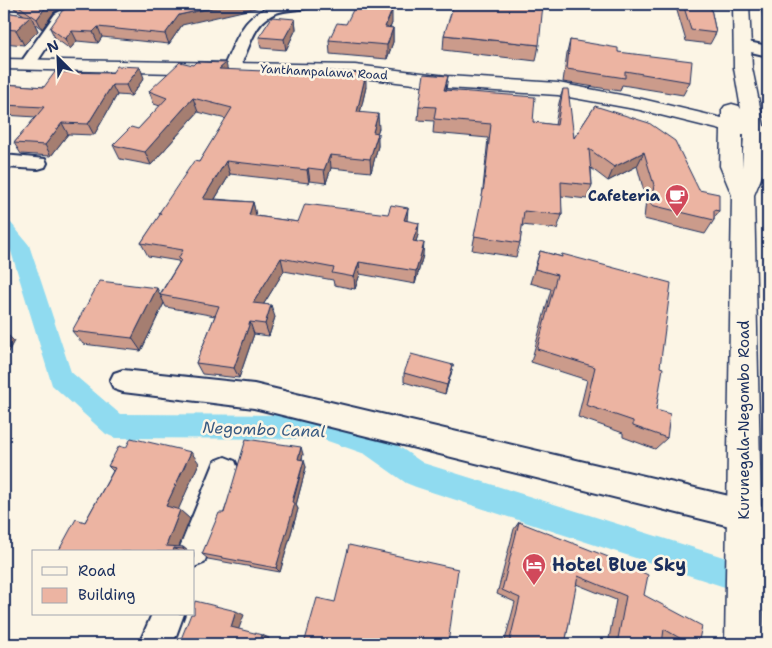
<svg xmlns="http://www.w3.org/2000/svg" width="772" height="648" font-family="'Shantell Sans',sans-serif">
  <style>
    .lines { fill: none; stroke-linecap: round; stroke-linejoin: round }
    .canal { fill: #90dbf0; fill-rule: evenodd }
    .street-casing { stroke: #1b2f5e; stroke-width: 4 }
    .primary-casing { stroke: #1b2f5e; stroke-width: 3 }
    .street { fill: #fcf5e5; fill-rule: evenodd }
    .primary { fill: #fcf5e5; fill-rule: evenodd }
    .wall { fill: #cb9b8b; stroke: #1b2f5e }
    .shaded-wall { fill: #a57e71; stroke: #1b2f5e }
    .building { fill: #ecb4a2; stroke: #1b2f5e }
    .labels { text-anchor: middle; stroke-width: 5; stroke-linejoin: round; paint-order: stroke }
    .far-street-label { font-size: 12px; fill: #1b2f5e; stroke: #fcf5e5 }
    .poi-label { font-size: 15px; font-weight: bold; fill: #1b2f5e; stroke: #fcf5e5; text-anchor: end }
    .street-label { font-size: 15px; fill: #1b2f5e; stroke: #fcf5e5 }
    .water-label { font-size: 16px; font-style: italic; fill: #385a82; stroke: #fcf5e5 }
    .near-poi-label { font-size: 18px; font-weight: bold; fill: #1b2f5e; stroke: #fcf5e5; text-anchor: start }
  </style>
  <rect width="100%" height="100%" fill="#fcf5e5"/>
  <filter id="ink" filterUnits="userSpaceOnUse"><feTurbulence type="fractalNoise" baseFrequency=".02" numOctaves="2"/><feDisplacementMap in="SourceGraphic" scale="10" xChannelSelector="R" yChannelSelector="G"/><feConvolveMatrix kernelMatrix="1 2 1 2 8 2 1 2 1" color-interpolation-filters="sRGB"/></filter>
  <g filter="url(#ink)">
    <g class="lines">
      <path class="canal" d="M4 221 11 223 29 245 71 372 120 414 322 415 382 435 423 463 768 571V601L416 487 406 483 365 454 322 439 115 438 106 434 52 385 10 248 4 241Z"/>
      <g class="street-casing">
        <path id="street" d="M74 4H91L65 20 33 68H21L19 65 55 14Z
          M280 4H313L311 7C299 10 287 9 276 13 251 23 250 52 237 71H225L223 68C238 37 243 12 280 4Z
          M743 41 768 46V56L738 49 735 46 738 43Z
          M4 155 45 159 47 163 45 167 38 169 4 167Z
          M123 370 254 384 746 500 768 508V538L746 530 254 408 123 392 114 389 110 381 114 373Z
          M225 457 235 461 239 471 204 563 194 567V552H178L215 461Z
          M152 614H184L173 644H139Z"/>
      </g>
      <g class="primary-casing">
        <path id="primary" d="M733 4H749L752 68 764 126 768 127V139H765L764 171 754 195 764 644H725L732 195 720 166 721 130 640 110 558 95 447 88 355 77 4 69V59L355 65 447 76 558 83 642 99 722 118V110L725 106 732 104 739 106 741 109 734 68ZM742 134 744 135 742 167Z"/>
      </g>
      <use href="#street" class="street"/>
      <use href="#primary" class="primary"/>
    </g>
    <path class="wall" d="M12 4H70L54 12 42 29 34 23 38 31 24 45 4 43V12L24 15 15 9Z
      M675 4H710L716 33 710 44 686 41Z
      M754 4H768V34H766V22L764 21 761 7 754 6Z
      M380 9 392 23 390 28H393V42L387 59 330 54 329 40 346 24Z
      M295 19 296 29 286 50 261 48 259 37Z
      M182 25 169 44 102 37 98 43 77 41 70 49 55 38 50 28Z
      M444 35 539 45 536 61 443 50Z
      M570 40 618 52 690 82 683 95 622 85 620 91 563 82 567 53Z
      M768 57V96L766 82 767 58Z
      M193 65 366 87 360 113 379 128 377 133 378 146 371 172 331 168 326 183 310 181 309 183 230 174 215 199 253 202 256 216 298 222 407 220 418 235 416 241 423 255 415 284 360 274 355 289 334 285 333 280 284 271 263 305 275 317 269 336 254 334 239 378 202 374 196 363 215 316 166 307 164 303 141 351 83 344 72 331 160 294 179 263 178 261 148 256 141 243 160 215 159 213 199 162 226 119 198 112 151 165 120 159 113 145 138 129 160 106 154 104 149 91Z
      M144 78 131 96 117 95 94 135 68 134 51 156 21 154 14 143 36 117 4 115V84L44 87Z
      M563 89 574 138 595 106 699 190 719 211 714 218V220L705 234 644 219 646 199 637 166 608 181 591 168 592 185 587 199 561 196 562 215 557 229 522 225 520 243 516 257 472 250 482 199 488 138 433 133 434 121 418 120 419 106 446 90 533 122 555 125 559 103Z
      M540 251 562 257V254L660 367 656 410 667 438 655 449 623 437V433L578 417 587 380 531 362 551 289 530 283Z
      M453 365 451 374 445 394 404 382V373Z
      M768 393V413L766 412Z
      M303 454 302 460 306 467 296 505 298 509 280 572 208 559 202 554 224 513Z
      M199 463 178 509 190 519 179 547H183L189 552H58L85 522 113 471 108 466Z
      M519 522 644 595 698 644H673L662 638V644H608L616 600 576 584 565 644H504L515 602 497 594 514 529Z"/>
    <path class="shaded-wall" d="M48 4H70L54 12 42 29 37 19Z
      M228 4H273L182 25 169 44 165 34 179 15Z
      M392 10V23L385 41V27Z
      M31 16 38 31 24 45 16 30Z
      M295 19 296 29 286 50 284 39Z
      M98 27 102 37 98 43 93 32Z
      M393 28V42L387 59V45Z
      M72 31 77 41 70 49 65 39Z
      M226 63 229 76 219 69Z
      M140 67 144 78 131 96 126 85Z
      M366 73V87L357 126V112Z
      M448 76 446 90H444Z
      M112 85 117 95 94 135 88 124Z
      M193 98 198 112 151 165 145 152Z
      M378 114 379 128 373 146V132Z
      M62 123 68 134 51 156 45 145Z
      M378 133V146L371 172 370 159Z
      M644 152 637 166 608 181 614 167Z
      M330 155 331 168 326 183 324 170Z
      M226 161 230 174 207 212 203 199Z
      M308 168 310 181 309 183 307 170Z
      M253 202 256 215 252 228 249 215Z
      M408 208 407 221 404 220Z
      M419 223 418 235 412 254 413 241Z
      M424 243 423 255 415 284 416 271Z
      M281 258 284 271 257 315 253 303Z
      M359 262 360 274 355 289 354 277Z
      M157 288 164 303 141 351 132 338Z
      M271 305 275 317 269 336 265 324Z
      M250 322 254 334 239 378 234 368Z
      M5 332 14 341 6 356 4 354V333Z
      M453 365 451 374 445 394 447 385Z
      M301 447 303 454 300 466 298 459Z
      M191 452 199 463 176 515 166 506Z
      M304 460 306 467 296 505 298 509 280 572 276 568Z
      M180 510 190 519 178 549 174 548 180 552H173L166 546Z
      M183 547 189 552H186L183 549Z
      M236 611 244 615 238 631 231 627Z
      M262 635 269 638 267 644H260Z"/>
    <path class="building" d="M16 4H48L37 19Z
      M74 4H157L172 6 174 4H228L179 15 165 34 98 27 93 32 72 31 65 39 50 28 62 11Z
      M356 4H379L377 8 392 10 385 27 393 28 387 45 329 40 337 23 346 24Z
      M454 4H543L539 45 444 35Z
      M683 4H710L716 33 691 30Z
      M4 12 31 16 16 30 4 29Z
      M272 17 295 19 284 39 259 37Z
      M570 40 618 48V52L692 61 690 82 625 71V78L567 69Z
      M180 62 193 65 196 62 226 63 219 69 286 72 287 69 366 73 357 112 378 114 373 132 378 133 370 159 330 155 324 170 308 168 307 170 226 161 203 199 253 202 249 215 298 222 305 204 388 214 391 205 408 208 404 220 419 223 413 241 424 243 416 271 359 262 354 277 332 273 334 268 281 258 253 303 271 305 265 324 250 322 234 368 196 363 219 306 160 295 181 260 178 259 183 250 141 243 161 213H159L194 161 199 162 232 108 193 98 145 152 113 145 131 127 138 129 167 98 149 91Z
      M117 66 140 67 126 85H112L88 124 62 123 45 145 14 143 44 107 4 105V84L44 87 55 72 112 73Z
      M424 74 448 76 444 90 535 97 533 122 557 125 563 89H568L574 138 595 106 649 123 675 141 699 190 719 194V211L714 210V220L651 205 654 185 644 152 614 167 589 149 592 185 561 182 562 215 524 211 520 243 474 236 484 186 491 124 434 119 436 107 419 106Z
      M540 251 562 257V254L671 283 660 367 663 368 656 410 670 414 667 438 633 426V421L586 405 595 367 537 349 557 275 535 269Z
      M100 281 157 288 132 338 72 331Z
      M411 354 453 365 447 385 404 373Z
      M131 438 191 452 166 506 180 510 166 546 183 547V549L174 548 173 552H58L76 519 85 522 115 468 108 466 119 446 126 448Z
      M246 439 301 447 298 459 304 460 292 502 295 503 276 568 202 554 219 513H224Z
      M519 522 621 562 648 575 644 595 702 626 698 644H690L664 629 662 644H617L626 596 578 576 565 644H509L520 598 502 590Z
      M349 545 458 569 448 644H304L317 598 335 602Z
      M195 601 236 611 231 627 262 635 260 644H179L191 614H194V606Z"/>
  </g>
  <defs>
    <g id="cafe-pin" transform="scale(1.25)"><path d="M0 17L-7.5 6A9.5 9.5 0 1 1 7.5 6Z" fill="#d1495b" stroke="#fcf5e5"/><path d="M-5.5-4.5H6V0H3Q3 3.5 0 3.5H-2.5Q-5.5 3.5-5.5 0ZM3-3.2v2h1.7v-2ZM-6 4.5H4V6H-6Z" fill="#fff"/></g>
    <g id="hotel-pin" transform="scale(1.25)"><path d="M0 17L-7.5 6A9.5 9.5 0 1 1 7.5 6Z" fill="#d1495b" stroke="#fcf5e5"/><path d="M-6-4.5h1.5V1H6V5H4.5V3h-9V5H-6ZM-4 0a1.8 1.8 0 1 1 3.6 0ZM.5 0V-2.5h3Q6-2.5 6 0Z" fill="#fff"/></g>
  </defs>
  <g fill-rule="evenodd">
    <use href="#cafe-pin" x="677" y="196"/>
    <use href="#hotel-pin" x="534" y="565"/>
  </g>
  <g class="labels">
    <g class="far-street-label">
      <text transform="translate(324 72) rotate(3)" y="4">Yanthampalawa Road</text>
    </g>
    <g class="poi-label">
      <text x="660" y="201">Cafeteria</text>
    </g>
    <g class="street-label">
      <text transform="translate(744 420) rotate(-90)" y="5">Kurunegala-Negombo Road</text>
    </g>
    <g class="water-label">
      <text transform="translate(264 429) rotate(2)" y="6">Negombo Canal</text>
    </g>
    <g class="near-poi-label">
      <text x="552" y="571">Hotel Blue Sky</text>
    </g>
  </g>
  <rect width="772" height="648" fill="none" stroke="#fcf5e5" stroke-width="20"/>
  <rect x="10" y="10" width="752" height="628" fill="none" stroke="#1b2f5e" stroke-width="2" filter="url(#ink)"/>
  <rect x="32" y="550" width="162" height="65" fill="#fcf5e5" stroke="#a2a6af"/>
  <rect x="42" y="567" width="25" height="8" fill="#fcf5e5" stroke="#a2a6af"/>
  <text x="78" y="576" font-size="15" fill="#1b2f5e">Road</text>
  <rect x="42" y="588" width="25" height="15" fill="#ecb4a2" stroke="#a2a6af"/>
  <text x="78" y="600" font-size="15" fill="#1b2f5e">Building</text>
  <g transform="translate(58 58) rotate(336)" stroke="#fcf5e5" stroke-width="4" paint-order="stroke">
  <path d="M0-4L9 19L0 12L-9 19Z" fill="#1b2f5e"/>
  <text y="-8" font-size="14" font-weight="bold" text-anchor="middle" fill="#1b2f5e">N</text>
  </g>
</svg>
